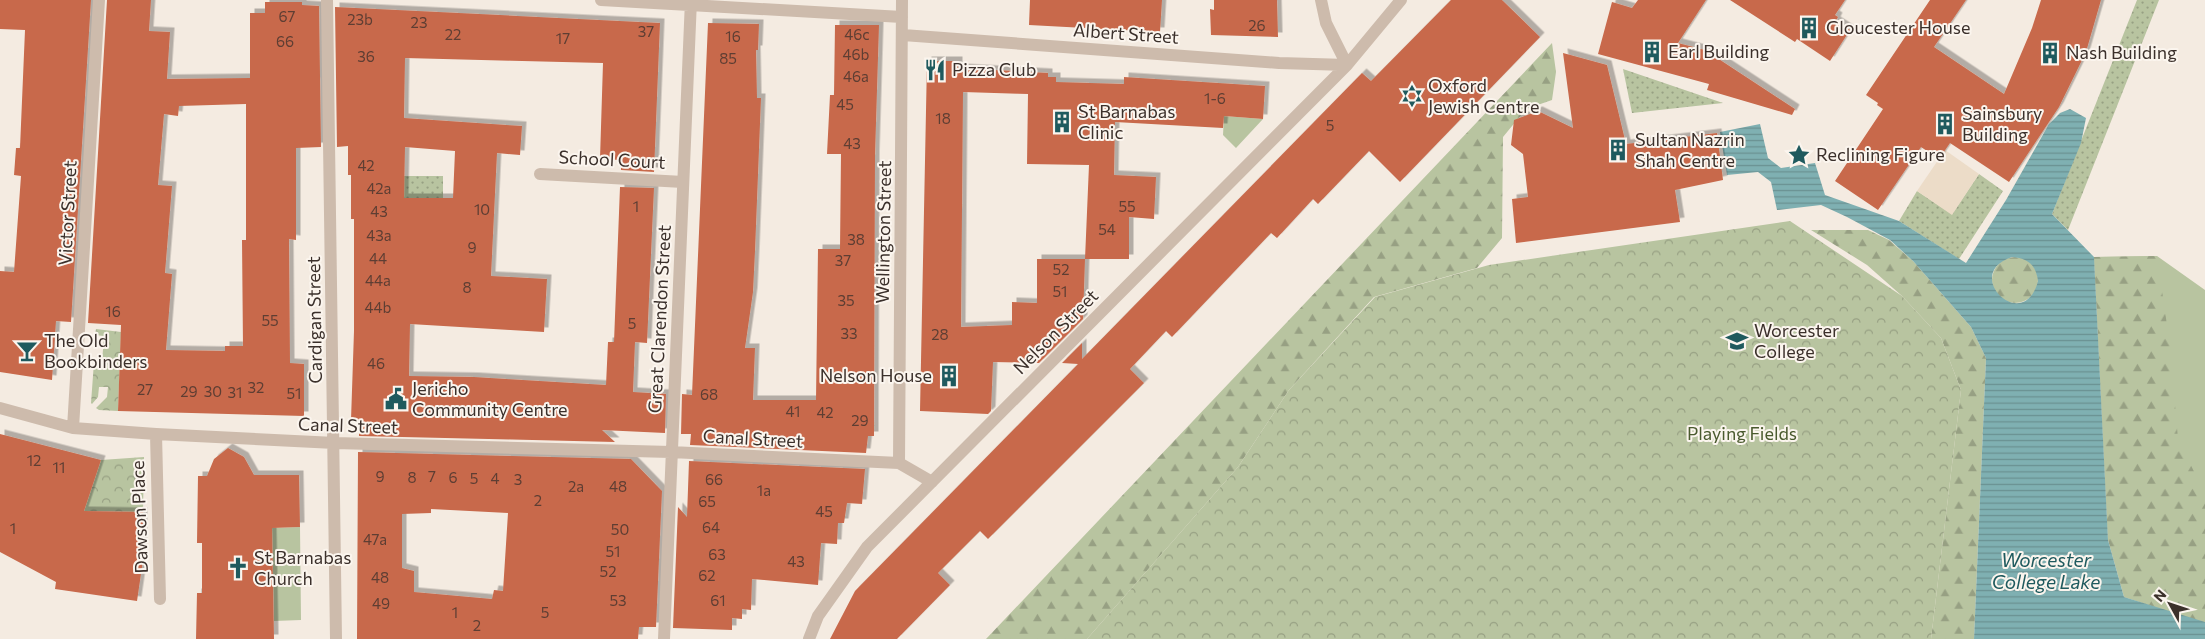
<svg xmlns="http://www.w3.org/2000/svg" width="2205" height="639" font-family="Commissioner,sans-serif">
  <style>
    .grass { fill: #b8c4a0 }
    .forest { fill: url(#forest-firs) }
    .park { fill: url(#park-crowns) }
    .garden { fill: url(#garden-dots) }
    .plaza { fill: #ecdcc8 }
    .water { fill: url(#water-rules); fill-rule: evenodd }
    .building { fill: #c8694b; fill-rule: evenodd; filter: url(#shadow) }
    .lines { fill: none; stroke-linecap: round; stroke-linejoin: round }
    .minor { stroke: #cdbbac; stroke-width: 12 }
    .labels { text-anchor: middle; stroke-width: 4; stroke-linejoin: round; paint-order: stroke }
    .number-label { font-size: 15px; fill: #5e3e33 }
    .poi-label { font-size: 18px; fill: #3b302b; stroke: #fbf5ee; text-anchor: start }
    .street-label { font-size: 18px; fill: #3b302b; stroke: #fbf5ee }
    .park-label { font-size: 18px; fill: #4a5a2e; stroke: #fbf5ee }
    .water-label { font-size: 19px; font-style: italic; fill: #1f5a5e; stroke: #fbf5ee }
  </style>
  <defs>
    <pattern id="forest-firs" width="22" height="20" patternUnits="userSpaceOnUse" patternTransform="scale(1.25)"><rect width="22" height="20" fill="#b8c4a0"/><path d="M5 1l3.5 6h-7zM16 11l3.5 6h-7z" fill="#97a083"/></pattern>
    <pattern id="park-crowns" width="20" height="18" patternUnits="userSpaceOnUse" patternTransform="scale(1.25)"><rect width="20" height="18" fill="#b8c4a0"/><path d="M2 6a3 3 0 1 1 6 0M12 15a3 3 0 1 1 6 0" fill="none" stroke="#97a083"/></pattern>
    <pattern id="garden-dots" width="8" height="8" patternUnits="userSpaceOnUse" patternTransform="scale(1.25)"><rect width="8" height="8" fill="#b8c4a0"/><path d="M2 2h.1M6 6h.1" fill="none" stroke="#97a083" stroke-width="1.8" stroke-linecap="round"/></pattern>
    <pattern id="water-rules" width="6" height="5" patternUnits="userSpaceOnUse" patternTransform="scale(1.25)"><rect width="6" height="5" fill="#7fb0b2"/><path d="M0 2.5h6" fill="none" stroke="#699091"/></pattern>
    <filter id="shadow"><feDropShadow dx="4.5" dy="-4.5" stdDeviation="0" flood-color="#0004"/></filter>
  </defs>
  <rect width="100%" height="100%" fill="#f4ebe1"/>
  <path class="grass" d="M1224 116 1263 119 1236 148 1223 135Z
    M2157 256 2205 290V622L2108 540 2094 257Z
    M300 527 301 620 274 621 272 528Z"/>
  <path class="forest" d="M1552 43 1556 72 1552 100 1526 109 1503 137 1502 238 1477 268 1374 297 1289 390 1238 467 1087 639H986Z
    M1811 230H1868L1889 240 1913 261 1971 327 1986 358 1974 639H1931L1961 390 1941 338 1902 296 1867 265Z
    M2157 256 2170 346 2178 439 2205 494V622L2203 623 2124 597 2108 540 2094 257Z
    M1992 280a23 23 0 1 1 46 0a23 23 0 1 1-46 0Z"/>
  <path class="park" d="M1790 221 1902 296 1941 338 1961 390 1931 639H1087L1238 467 1289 390 1375 297 1489 265Z
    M96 329 121 332 118 411 99 410 96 408 107 397 108 387H99L98 397 92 404 91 403 94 362 102 363 104 336 95 335Z
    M144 457 143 512 84 511 101 460Z"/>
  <path class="garden" d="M2137 0H2159L2068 230 2052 214Z
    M1623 69 1723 103 1632 113Z
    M1979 174 2003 191 1959 259 1899 221 1917 191 1952 214Z
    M404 176H443V198H431L430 208 403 220Z"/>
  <path class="plaza" d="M1945 150 1979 174 1952 215 1917 191Z"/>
  <path class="water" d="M2070 109 2086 118 2081 143 2052 214 2094 257 2108 540 2124 597 2205 622V639H1974L1986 358 1971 327 1913 261 1890 240 1847 217 1821 205 1777 210 1771 182 1758 172 1727 175 1720 132 1760 124 1768 158 1781 168 1815 163 1825 195 1899 221 1966 263 2006 200 2049 124 2060 113ZM2012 257C2028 258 2036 265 2038 281 2024 336 1960 274 2012 257Z"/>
  <path class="building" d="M0 0H91L71 322 56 321 52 380 0 372V271L14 272 21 176 14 175 16 148H20L25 30 0 29Z
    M107 0H151L149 31 170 32 167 79 250 78V13H265V2H302V5L319 6 321 147 296 148V240L289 239 290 363 304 364V416L118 411 121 325 88 323ZM246 104V240H242L243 346H225V351L166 350 172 274 165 273 172 186 158 185 164 114 178 116 179 106Z
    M1030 0H1162L1160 32 1029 25Z
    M1214 0H1277L1278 37 1211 35 1210 9 1214 10Z
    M1451 0H1502L1540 37 1400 182 1369 151 1318 204 1313 199 1277 238 1271 233 1172 337 1166 331 1130 369 1144 383 988 539 980 531 938 573 950 585 897 639H830L855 591 1078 364 1062 363 1082 343V359L1362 73 1371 81Z
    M1638 0H1706L1678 43 1705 50 1795 109 1792 115 1707 90 1709 84 1598 54 1612 2 1632 8Z
    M1730 0H1845L1835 15 1838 17 1836 21 1850 30 1830 61 1797 39 1795 42Z
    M1930 0H1966L1934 47 2004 94 2032 28 2041 0H2101L2086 52 2059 107 2009 182 1950 143 1939 159 1921 147 1878 210 1835 181 1883 109 1877 105 1878 103 1866 95Z
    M335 7 660 23 654 172 621 170V160L600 159 603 63 405 58 404 118 522 126 520 155 497 153 491 276 547 279 544 332 410 324 409 376 474 377 606 385 608 342H614L620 187 654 188 647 343 635 342 633 392 666 394 665 433 602 430 615 442 359 436V421L351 420 354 331V219H351V175H348V146L337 147ZM405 147 455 151 453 198H404Z
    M708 23 759 24 758 50H756L757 98H761L755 251 753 292 745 348H755L753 400H816L818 249H840L841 154H827L830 95H834L835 25H879L875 155 874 436H868L866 453 690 445 691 434H681L682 394 692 395Z
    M1563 53 1607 65 1626 144 1717 133 1723 180 1675 190 1680 222 1516 243 1512 199 1528 197 1523 154 1511 145 1514 120 1538 111 1573 128Z
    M927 61H958V68L1048 73V77H1056V82L1124 84V77L1265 86 1263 119 1224 116 1223 128 1115 122 1114 175 1156 177 1154 219 1129 217V259H1085L1083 319 1039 363 993 362 991 411 988 414 920 411ZM963 92 1028 94 1027 164 1089 165 1085 259H1037V303L1012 302V325L961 327Z
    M0 434 101 460 84 511 143 512 142 567 137 601 55 589 56 582 0 552Z
    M228 448 244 457 254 475H299L300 527 272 528 274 639H196L197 593H202V543H197L198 476H207L214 459Z
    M358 452 631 459 662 491 656 627H639L638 639H357ZM431 509 508 513 503 591 494 590 492 599 414 592V571L402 568V514L431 513Z
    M689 461 865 469 862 504 847 503 844 523H838L837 544 821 543 818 585 752 579 751 610 742 609V619L732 618V630L673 628 678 507 687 517Z"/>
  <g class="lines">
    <path class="minor" d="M327 0 336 639
      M601 0 902 17
      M1321 0 1326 23 1347 65
      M903 35 1279 63 1347 65
      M540 174 683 182
      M0 408 73 428 156 434 335 443 671 452 899 463 932 482
      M73 428 99 0
      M156 434 160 599
      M899 463 902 0
      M664 639 691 0
      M809 639 818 616 867 547 1347 65 1401 0"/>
  </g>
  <defs>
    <g id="building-bare" transform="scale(1.725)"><path d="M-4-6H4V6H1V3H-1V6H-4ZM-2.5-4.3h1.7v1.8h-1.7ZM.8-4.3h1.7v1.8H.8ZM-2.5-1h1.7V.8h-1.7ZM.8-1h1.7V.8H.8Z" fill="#1f5a5e" stroke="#fbf5ee" stroke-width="2.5" paint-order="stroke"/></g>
    <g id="restaurant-bare" transform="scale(1.725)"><path d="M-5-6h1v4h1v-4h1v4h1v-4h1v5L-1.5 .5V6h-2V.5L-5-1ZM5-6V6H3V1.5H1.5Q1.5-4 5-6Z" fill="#1f5a5e" stroke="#fbf5ee" stroke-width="2.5" paint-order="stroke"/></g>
    <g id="synagogue-bare" transform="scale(1.725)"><path d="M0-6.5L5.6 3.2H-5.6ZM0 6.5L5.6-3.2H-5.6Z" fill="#1f5a5e" stroke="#fbf5ee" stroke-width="2.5" paint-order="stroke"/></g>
    <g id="sight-bare" transform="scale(1.725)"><path d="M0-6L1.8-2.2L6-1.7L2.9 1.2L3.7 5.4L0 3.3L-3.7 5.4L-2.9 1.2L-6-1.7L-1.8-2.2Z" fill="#1f5a5e" stroke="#fbf5ee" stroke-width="2.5" paint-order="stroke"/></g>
    <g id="university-bare" transform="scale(1.725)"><path d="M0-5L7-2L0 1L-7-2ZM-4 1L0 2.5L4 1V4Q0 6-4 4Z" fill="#1f5a5e" stroke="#fbf5ee" stroke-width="2.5" paint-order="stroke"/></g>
    <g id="bar-bare" transform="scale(1.725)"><path d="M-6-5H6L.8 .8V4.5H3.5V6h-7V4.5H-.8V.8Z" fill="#1f5a5e" stroke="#fbf5ee" stroke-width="2.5" paint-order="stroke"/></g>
    <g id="civic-bare" transform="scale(1.725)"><path d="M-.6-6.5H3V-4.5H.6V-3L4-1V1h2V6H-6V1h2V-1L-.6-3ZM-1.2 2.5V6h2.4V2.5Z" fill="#1f5a5e" stroke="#fbf5ee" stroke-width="2.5" paint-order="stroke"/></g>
    <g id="church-bare" transform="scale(1.725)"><path d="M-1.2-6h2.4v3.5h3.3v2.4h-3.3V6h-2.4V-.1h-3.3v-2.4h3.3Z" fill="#1f5a5e" stroke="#fbf5ee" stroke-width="2.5" paint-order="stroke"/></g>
  </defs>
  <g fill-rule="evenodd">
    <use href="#building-bare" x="1809" y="28"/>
    <use href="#building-bare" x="1652" y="52"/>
    <use href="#building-bare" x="2050" y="53"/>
    <use href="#restaurant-bare" x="935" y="70"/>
    <use href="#synagogue-bare" x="1412" y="96"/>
    <use href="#building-bare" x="1062" y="122"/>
    <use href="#building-bare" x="1945" y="124"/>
    <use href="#building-bare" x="1618" y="150"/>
    <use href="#sight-bare" x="1799" y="155"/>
    <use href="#university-bare" x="1737" y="341"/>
    <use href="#bar-bare" x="27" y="351"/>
    <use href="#building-bare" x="949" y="376"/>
    <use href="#civic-bare" x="396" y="399"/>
    <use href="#church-bare" x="238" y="568"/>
  </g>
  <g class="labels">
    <g class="number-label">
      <text x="287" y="22">67</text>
      <text x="360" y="25">23b</text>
      <text x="419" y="28">23</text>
      <text x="1257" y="31">26</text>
      <text x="646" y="37">37</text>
      <text x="453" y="40">22</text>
      <text x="857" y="40">46c</text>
      <text x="733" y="42">16</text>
      <text x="563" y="44">17</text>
      <text x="285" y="47">66</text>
      <text x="856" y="60">46b</text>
      <text x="366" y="62">36</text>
      <text x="728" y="64">85</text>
      <text x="856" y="82">46a</text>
      <text x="1215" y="104">1-6</text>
      <text x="845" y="110">45</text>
      <text x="943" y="124">18</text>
      <text x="1330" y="131">5</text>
      <text x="852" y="149">43</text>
      <text x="366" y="171">42</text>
      <text x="379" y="194">42a</text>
      <text x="636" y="212">1</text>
      <text x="1127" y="212">55</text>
      <text x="482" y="215">10</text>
      <text x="379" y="217">43</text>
      <text x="1107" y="235">54</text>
      <text x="379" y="241">43a</text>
      <text x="856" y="245">38</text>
      <text x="472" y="253">9</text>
      <text x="378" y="264">44</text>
      <text x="843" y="266">37</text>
      <text x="1061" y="275">52</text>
      <text x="378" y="286">44a</text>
      <text x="467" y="293">8</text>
      <text x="1060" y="297">51</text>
      <text x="846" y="306">35</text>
      <text x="378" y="313">44b</text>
      <text x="113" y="317">16</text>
      <text x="270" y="326">55</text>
      <text x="632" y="329">5</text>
      <text x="849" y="339">33</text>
      <text x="940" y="340">28</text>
      <text x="376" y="369">46</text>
      <text x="256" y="393">32</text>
      <text x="145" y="395">27</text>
      <text x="189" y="397">29</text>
      <text x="213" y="397">30</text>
      <text x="235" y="398">31</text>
      <text x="294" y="399">51</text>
      <text x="709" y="400">68</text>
      <text x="793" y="417">41</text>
      <text x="825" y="418">42</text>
      <text x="860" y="426">29</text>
      <text x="34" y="466">12</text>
      <text x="59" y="473">11</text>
      <text x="380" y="482">9</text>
      <text x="432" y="482">7</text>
      <text x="412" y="483">8</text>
      <text x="453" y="483">6</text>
      <text x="474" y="484">5</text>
      <text x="495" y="484">4</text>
      <text x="518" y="485">3</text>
      <text x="714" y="485">66</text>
      <text x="576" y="492">2a</text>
      <text x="618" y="492">48</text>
      <text x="764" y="496">1a</text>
      <text x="538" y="506">2</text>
      <text x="707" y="507">65</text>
      <text x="824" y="517">45</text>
      <text x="711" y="533">64</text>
      <text x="13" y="534">1</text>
      <text x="620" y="535">50</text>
      <text x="375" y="545">47a</text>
      <text x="613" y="557">51</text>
      <text x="717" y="560">63</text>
      <text x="796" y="567">43</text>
      <text x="608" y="577">52</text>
      <text x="707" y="581">62</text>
      <text x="380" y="583">48</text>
      <text x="618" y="606">53</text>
      <text x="718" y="606">61</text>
      <text x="381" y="609">49</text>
      <text x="455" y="618">1</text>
      <text x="545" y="618">5</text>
      <text x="477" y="631">2</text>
    </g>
    <g class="poi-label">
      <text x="1826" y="34">Gloucester House</text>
      <text x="1668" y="58">Earl Building</text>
      <text x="2066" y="59">Nash Building</text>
      <text x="952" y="76">Pizza Club</text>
      <text x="1428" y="92">Oxford<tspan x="1428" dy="21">Jewish Centre</tspan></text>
      <text x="1078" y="118">St Barnabas<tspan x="1078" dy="21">Clinic</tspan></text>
      <text x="1962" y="120">Sainsbury<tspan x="1962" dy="21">Building</tspan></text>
      <text x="1635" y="146">Sultan Nazrin<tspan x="1635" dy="21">Shah Centre</tspan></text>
      <text x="1816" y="161">Reclining Figure</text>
      <text x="1754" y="337">Worcester<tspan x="1754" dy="21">College</tspan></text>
      <text x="44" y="347">The Old<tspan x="44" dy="21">Bookbinders</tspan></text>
      <text x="932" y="382" text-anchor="end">Nelson House</text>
      <text x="412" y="395">Jericho<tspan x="412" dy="21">Community Centre</tspan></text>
      <text x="254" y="564">St Barnabas<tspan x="254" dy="21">Church</tspan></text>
    </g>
    <g class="street-label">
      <text transform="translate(1126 34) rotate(4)" y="6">Albert Street</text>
      <text transform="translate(612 160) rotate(3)" y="6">School Court</text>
      <text transform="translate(68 213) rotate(-87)" y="6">Victor Street</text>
      <text transform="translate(884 232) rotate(-89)" y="6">Wellington Street</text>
      <text transform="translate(660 319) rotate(-87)" y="6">Great Clarendon Street</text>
      <text transform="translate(315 320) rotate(-91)" y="6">Cardigan Street</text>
      <text transform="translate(1056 332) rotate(-45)" y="6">Nelson Street</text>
      <text transform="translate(348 426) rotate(2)" y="6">Canal Street</text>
      <text transform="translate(753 439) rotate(3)" y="6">Canal Street</text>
      <text transform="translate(140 517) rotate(-92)" y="6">Dawson Place</text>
    </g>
    <g class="park-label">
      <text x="1742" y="440">Playing Fields</text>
    </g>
    <g class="water-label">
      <text x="2046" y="567">Worcester<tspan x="2046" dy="22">College Lake</tspan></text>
    </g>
  </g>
  <g transform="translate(2170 604) rotate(310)" stroke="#fbf5ee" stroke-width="4" paint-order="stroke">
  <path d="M0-4L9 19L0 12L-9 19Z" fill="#3b302b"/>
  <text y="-8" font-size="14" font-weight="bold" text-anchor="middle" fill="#3b302b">N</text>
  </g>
</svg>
